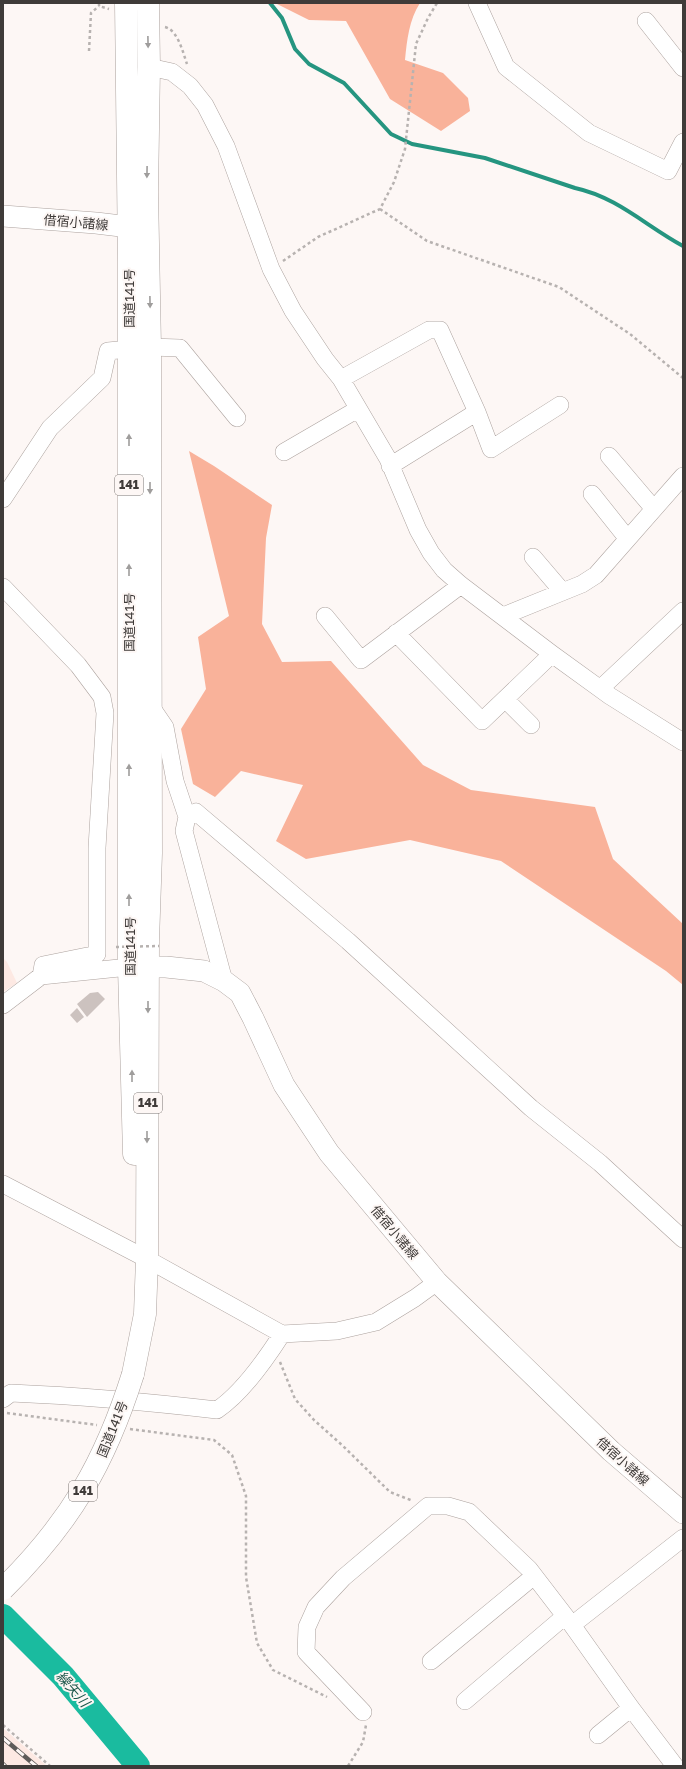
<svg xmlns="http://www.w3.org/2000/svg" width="686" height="1769" font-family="'Golos Text','Noto Sans JP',sans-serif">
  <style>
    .built { fill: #fde9e3 }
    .green { fill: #f9b29a }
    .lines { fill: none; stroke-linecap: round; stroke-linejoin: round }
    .stream { stroke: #259580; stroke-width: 4 }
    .river { stroke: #1abb9f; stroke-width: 24 }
    .building { fill: #ccc2bf }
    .minor-casing { stroke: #aca29e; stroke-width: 18 }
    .major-casing { stroke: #aca29e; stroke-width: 22 }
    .highway-casing { stroke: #aca29e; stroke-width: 23 }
    .path { stroke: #b7b2b0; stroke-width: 2.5; stroke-dasharray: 3 3; stroke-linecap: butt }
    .minor { stroke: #fff; stroke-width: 17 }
    .major { stroke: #fff; stroke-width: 21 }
    .highway { stroke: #fff; stroke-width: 22 }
    .rail-casing { stroke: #5f5b59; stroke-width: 4.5 }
    .rail { stroke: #fdf7f5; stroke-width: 3; stroke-dasharray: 9; stroke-linecap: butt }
    .highway-bridge-casing { stroke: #aca29e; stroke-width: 23; stroke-linecap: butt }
    .path-bridge { stroke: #b7b2b0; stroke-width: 2.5; stroke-dasharray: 3 3; stroke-linecap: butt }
    .highway-bridge { stroke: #fff; stroke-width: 22 }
    .oneway { fill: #9f9d9c }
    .labels { text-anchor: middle; stroke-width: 4; stroke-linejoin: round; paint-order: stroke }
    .shield { fill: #fdf7f5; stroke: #787371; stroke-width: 1 }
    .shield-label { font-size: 12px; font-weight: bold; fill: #3f3b39 }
    .street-label { font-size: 13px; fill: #3f3b39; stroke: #fdf7f5 }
    .water-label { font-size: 14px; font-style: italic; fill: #20594d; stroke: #fdf7f5 }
  </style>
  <rect width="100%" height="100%" fill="#fdf7f5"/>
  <path class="built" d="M3 958 7 962 17 983 3 992Z
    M3 1728 47 1766H3Z"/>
  <path class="green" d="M275 3H420C409 20 407 40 405 60L443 73 468 98 470 111 441 131 390 99 346 21 309 20Z
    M189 451 214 466 272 505 266 538 262 624 282 662 331 661 423 765 471 790 595 807 613 859 683 924V985L666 971 501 861 410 840 306 859 276 841 303 785 241 771 215 797 193 784 181 729 206 689 198 637 229 616Z"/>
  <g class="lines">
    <path class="stream" d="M270 3 282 18 295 49 309 64 344 83 391 134 412 144 485 158 575 188C617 197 646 226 683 246"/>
    <path class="river" d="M3 1616 63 1676 138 1766"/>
  </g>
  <path class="building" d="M98 992 105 999 87 1017 77 1004 90 993Z
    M77 1008 84 1017 77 1023 70 1015Z"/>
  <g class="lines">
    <g class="minor-casing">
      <path id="minor" d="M477 3 506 67 589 133 668 171 683 142
        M646 21 683 68
        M149 67 172 72 190 86 205 105 226 146 271 269 293 311 325 359 341 379 388 459 418 530 431 553 444 570 461 585 552 654 610 696 683 742
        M150 347 180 348 237 418
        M341 379 429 330H440L477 412 390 466
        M477 412 491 449 560 405
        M284 452 358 409
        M609 456 654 509
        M592 494 627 538
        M3 499 50 428 102 378 108 351 129 349
        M533 557 562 591
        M3 587 78 665 102 697 105 713 97 848V954L43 965 41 976
        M325 616 361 660 461 585
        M503 616 582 584 596 575 683 476
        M396 633 482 721 552 654
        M601 688 683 611
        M505 699 531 725
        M150 705 165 727 175 781 187 817
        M224 981 184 831 187 817 196 812 348 941 531 1108 600 1163 683 1239
        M3 1005 41 976 129 967
        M3 1184 147 1259 282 1334 337 1331 376 1322 415 1298 437 1282
        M3 1399 11 1393C80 1396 148 1402 217 1410 241 1394 266 1359 282 1334
        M572 1625 683 1538
        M431 1661 534 1576
        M465 1701 565 1616
        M363 1712 306 1652 307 1627 316 1607 343 1578 428 1506H448L469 1512 529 1569 572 1625 631 1708 675 1766
        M598 1735 631 1708"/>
    </g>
    <g class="major-casing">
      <path id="major" d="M3 216 96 223 146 229
        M130 967H166L204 971 224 981 240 993 253 1018 284 1085 329 1153 437 1282 611 1451 683 1513"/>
    </g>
    <g class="highway-casing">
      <path id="highway" d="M126 3 129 261V967L134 1154
        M133 1374 145 1314 147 1259 148 941 151 853 150 347 147 192 149 67 148 3"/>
    </g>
    <path class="path" d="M99 3V6L109 9
      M165 27C178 30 183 53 187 64
      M89 51 91 13 99 6
      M380 209 427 241 559 287 630 334 683 378
      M283 261 318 237 380 209 394 182 405 149 416 44 428 18 437 3
      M280 1362 295 1399 314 1420 343 1446 390 1492 413 1501
      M7 1413 97 1425
      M130 1429 214 1440 232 1455 246 1496V1577L257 1643 273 1670 327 1697
      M3 1725 50 1766
      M348 1766 363 1742 366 1725"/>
    <use href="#minor" class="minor"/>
    <use href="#major" class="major"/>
    <use href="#highway" class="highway"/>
    <g class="rail-casing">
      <path id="rail" d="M3 1738 36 1766
        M3 1764 5 1766"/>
    </g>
    <use href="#rail" class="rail"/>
    <g class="highway-bridge-casing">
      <path id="highway-bridge" d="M3 1589C70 1523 105 1463 133 1374"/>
    </g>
    <path class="path-bridge" d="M116 947 159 946"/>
    <use href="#highway-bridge" class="highway-bridge"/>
  </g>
  <defs><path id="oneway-solid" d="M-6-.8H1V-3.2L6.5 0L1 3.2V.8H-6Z"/></defs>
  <g class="oneway">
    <use href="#oneway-solid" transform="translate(148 42) rotate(89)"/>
    <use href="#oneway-solid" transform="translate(147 172) rotate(91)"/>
    <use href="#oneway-solid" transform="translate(150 302) rotate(89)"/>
    <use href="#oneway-solid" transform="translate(129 440) rotate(-90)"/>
    <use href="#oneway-solid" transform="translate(150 488) rotate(90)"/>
    <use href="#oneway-solid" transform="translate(129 570) rotate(-90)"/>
    <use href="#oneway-solid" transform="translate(129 770) rotate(-90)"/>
    <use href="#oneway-solid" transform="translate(129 900) rotate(-90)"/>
    <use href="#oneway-solid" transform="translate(148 1007) rotate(90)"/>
    <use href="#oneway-solid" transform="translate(132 1076) rotate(-90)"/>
    <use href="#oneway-solid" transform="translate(147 1137) rotate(90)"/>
  </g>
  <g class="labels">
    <g class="shield">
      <rect x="115" y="475" width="28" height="20" rx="3"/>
      <rect x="134" y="1093" width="28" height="20" rx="3"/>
      <rect x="69" y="1481" width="28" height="20" rx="3"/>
    </g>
    <g class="shield-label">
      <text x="129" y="489">141</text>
      <text x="148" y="1107">141</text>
      <text x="83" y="1495">141</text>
    </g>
    <g class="street-label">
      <text transform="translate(76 222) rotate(5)" y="5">借宿小諸線</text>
      <text transform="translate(129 298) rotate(-90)" y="5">国道141号</text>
      <text transform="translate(129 622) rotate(-90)" y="5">国道141号</text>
      <text transform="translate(130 946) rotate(-90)" y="5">国道141号</text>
      <text transform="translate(395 1232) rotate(50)" y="5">借宿小諸線</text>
      <text transform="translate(112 1429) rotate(-68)" y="5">国道141号</text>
      <text transform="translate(623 1461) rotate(42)" y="5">借宿小諸線</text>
    </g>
    <g class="water-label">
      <text transform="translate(73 1689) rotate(49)" y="5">繰矢川</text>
    </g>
  </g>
  <rect width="686" height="1769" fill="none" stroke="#3f3b39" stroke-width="8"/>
</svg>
